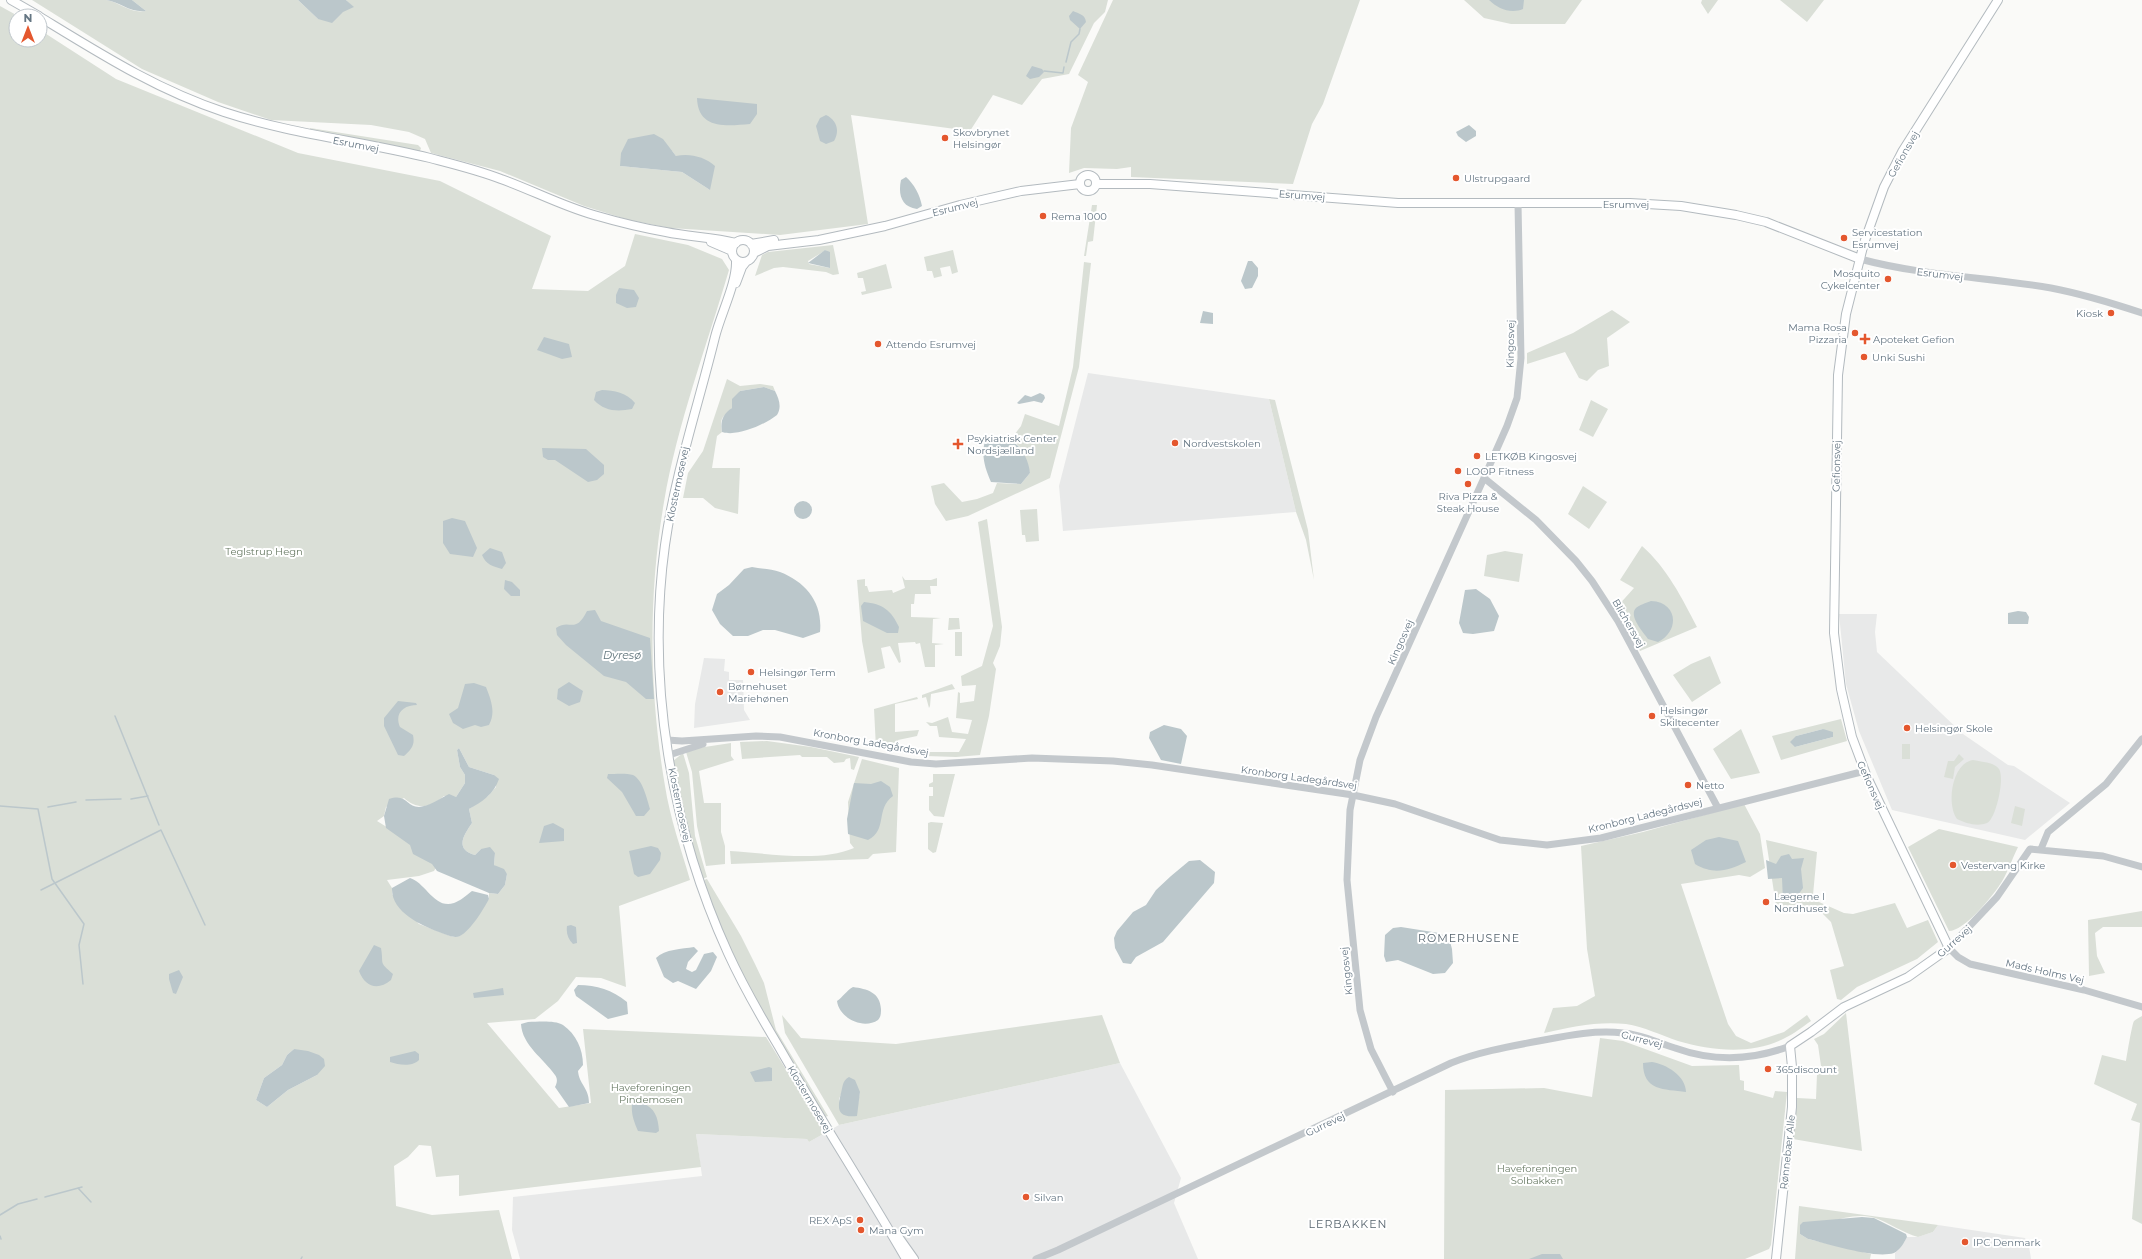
<svg xmlns="http://www.w3.org/2000/svg" width="2142" height="1259" font-family="Montserrat,sans-serif">
  <style>
    .built { fill: #e8e9e9 }
    .green { fill: #dadfd7; fill-rule: evenodd }
    .water { fill: #bbc7cb }
    .lines { fill: none; stroke-linecap: round; stroke-linejoin: round }
    .stream { stroke: #bbc7cb; stroke-width: 1.5 }
    .secondary-casing { stroke: #b3babf; stroke-width: 10 }
    .tertiary { stroke: #c3c8cc; stroke-width: 7 }
    .secondary { stroke: #fff; stroke-width: 8 }
    .poi-dot { fill: #e4572e; stroke: #fff; stroke-width: 1.5 }
    .labels { text-anchor: middle; stroke-width: 4; stroke-linejoin: round; paint-order: stroke }
    .poi-label { font-size: 10px; fill: #657683; stroke: #fff; text-anchor: start }
    .street-label { font-size: 10px; fill: #657683; stroke: #fff }
    .park-label { font-size: 10px; fill: #687a64; stroke: #fff }
    .water-label { font-size: 11px; font-style: italic; fill: #60757c; stroke: #fff }
    .neighbourhood-label { font-size: 11px; letter-spacing: 1px; fill: #57646e; stroke: #fff }
  </style>
  <rect width="100%" height="100%" fill="#fafaf8"/>
  <path class="built" d="M1088 373 1269 399 1296 512 1063 531 1059 486Z
    M1839 614H1877L1875 632 1877 652 1963 734 2008 765 2014 766 2070 803 2025 840 1892 810 1859 731 1846 684Z
    M704 658 725 659 724 671 729 672V680H743L744 710 750 720 694 728 695 704Z
    M1120 1063 1181 1178 1174 1203 1198 1259H520L512 1230 513 1197 702 1176 696 1134 807 1139 809 1142 839 1125Z
    M1938 1225 2025 1238 2029 1246 2031 1259H1895V1253L1901 1247 1907 1237H1918L1933 1232Z"/>
  <path class="green" d="M32 0H106C120 2 130 14 146 11L132 0H298L318 19 353 7 346 0H1108L1105 12 1094 23 1069 74 1042 79 1022 105 993 95 970 131 851 115 868 224 780 235 670 228 629 220 584 206 500 171 431 153 425 139 409 132 371 125 271 120 218 102 142 69ZM672 151 676 156 710 190 682 172 620 166Z
    M1113 0H1360L1323 104 1312 124 1293 184 1131 177V167L1117 169 1084 168 1069 173 1071 128 1088 82 1078 75Z
    M1464 0H1582L1565 24H1511L1484 18Z
    M1702 0H1718L1708 14 1701 3Z
    M1780 0H1824L1807 22Z
    M0 6 18 16H16V40H40V30L116 79 298 153 440 181 551 236 532 289 588 291 625 266 635 234 688 245 722 259 729 270C707 345 677 425 664 502 648 595 649 693 665 786 670 818 681 849 690 880L619 906 626 987 601 978 576 977 558 1001 535 1019 487 1023 559 1108 591 1103 583 1029 766 1037 825 1133 809 1142 807 1139 696 1134 701 1167 459 1196V1175L436 1177 431 1146 419 1145 408 1157 394 1166 396 1206 432 1215 499 1210 512 1259H0ZM459 748 469 767 494 775 496 787 488 796 469 809 472 823C464 835 454 849 475 855L481 849 495 853 494 865 507 874 505 885 498 894 489 893V899L460 936 453 937 419 924 392 894V888L387 880 419 876 434 871 440 860 377 821 384 816 386 807 404 798C417 810 430 808 444 796L456 797 465 783V775L460 767 457 750ZM294 1049 317 1075 288 1090 267 1107 256 1100 264 1078 282 1065 287 1055Z
    M310 128 418 145 421 148 420 151 310 130Z
    M1092 205H1097L1093 241 1088 242 1086 256H1084Z
    M833 245 839 274 833 275 826 272 783 267 774 268 755 276 762 255 768 252ZM826 250 830 268 809 264 808 261Z
    M953 250 958 272 952 274 950 266 940 268 942 276 934 278 932 271H927L924 257Z
    M1084 262 1091 263 1079 367 1050 478 968 516 946 521 935 504 931 486 944 483 962 502 977 499 993 493 997 483 1021 484 1030 473 1021 448 1011 439 1021 426 1025 414 1059 426 1073 367Z
    M886 264 892 288 862 295 861 292 866 291 863 278H858L857 273Z
    M1612 310 1630 322 1607 338 1609 366 1598 370 1587 381 1579 378 1565 352 1527 364V353L1573 333Z
    M727 379 740 386 760 384 773 386 775 391 764 387 740 391C737 396 735 401 733 406 728 417 718 413 722 432L717 436 712 468H740L738 514 715 508 703 498H683L688 473 703 451Z
    M1269 399 1275 400 1308 530 1314 580 1306 540 1296 512Z
    M1591 400 1608 409 1593 437 1579 430Z
    M1583 486 1607 502 1589 529 1568 514Z
    M1037 509 1039 541 1026 542 1025 535H1022L1020 510Z
    M987 519 1002 627 1000 646 993 663 996 669 989 716 980 755 956 757 926 756 876 748 874 709 917 697 918 699 895 704V732L919 730 917 736 898 740V747L912 749 913 752H959L966 739 939 737 937 726H930L926 722 932 723 948 717 952 732 968 734 972 720 956 718 958 692 960 693V703L974 701 976 685 962 686 961 676 982 666 993 626 978 522Z
    M1642 546C1667 568 1682 598 1697 627L1640 651 1616 608 1634 588 1620 580Z
    M1505 551 1523 554 1519 582 1484 576 1487 555Z
    M902 576 905 580H931L937 578V586H930L931 594H915L914 604H911V617L941 618 933 619 932 643 944 644 935 645V667H925L920 643 916 644 915 642 898 643 901 662 899 663 890 646 881 648 885 668 868 673 862 641 857 580 865 579V586H867L869 592 892 590 893 593 905 588Z
    M949 618H959L960 629 948 630Z
    M955 632H962V656H955Z
    M1710 656 1721 683 1692 702 1673 675 1691 664Z
    M952 684 955 689 931 694 930 706 929 708 926 697 922 698V695Z
    M1841 719 1847 741 1781 760 1772 736ZM1823 729 1833 737 1795 747 1796 736Z
    M1741 729 1760 773 1731 779 1713 749Z
    M767 741 811 747 859 757 854 770 851 769 850 758 846 759 844 762 834 763 827 757H802L800 755 742 759 740 742Z
    M731 743V756L734 760 699 771 704 803H721V832L725 846V864L706 866 697 826 692 772 686 752 698 748Z
    M1902 744H1910V759H1902Z
    M683 753 689 773 695 836 707 877 703 879 684 816 673 761Z
    M1959 754 1964 759 1955 767 1953 779 1944 777 1948 761H1954Z
    M862 759 899 768 896 852 873 854 868 859 731 864 730 851C767 853 820 863 854 848L850 843 848 802Z
    M1973 760C1981 762 1994 762 1999 769 2005 778 1996 819 1987 823 1977 827 1965 823 1957 819 1946 804 1952 763 1973 760Z
    M933 774H955L944 817 934 816 929 810V796H933V787H929V784L933 782Z
    M1744 804 1760 834 1765 868 1750 877 1739 875 1681 884 1728 1024 1736 1036 1751 1043 1784 1032 1807 1015 1811 1021C1802 1027 1794 1034 1785 1038 1753 1055 1712 1051 1678 1041 1661 1035 1644 1027 1626 1024 1598 1021 1571 1027 1544 1033L1553 1008 1577 1006 1595 996 1587 949 1581 846 1643 832Z
    M2015 806 2025 809 2022 826 2011 823Z
    M931 822 943 823 936 852 933 853 928 849V823Z
    M1939 829 2018 847C2012 859 2007 875 1999 886 1990 899 1964 931 1949 931L1908 847Z
    M1766 840 1817 852 1813 895 1819 902 1844 913 1853 914 1895 903 1907 928 1928 920 1938 942 1917 959 1857 987 1841 1000 1837 999 1830 970 1844 966 1831 922 1818 909 1777 912Z
    M707 879 741 936 755 964 764 983 776 1030 828 1116 825 1117C779 1041 731 965 704 880Z
    M2142 911V927H2103L2095 933 2097 956 2105 973 2089 976 2088 920Z
    M1846 1013 1861 1141 1862 1151 1793 1139 1797 1098 1816 1099 1817 1074 1822 1073 1818 1045 1814 1039 1824 1034Z
    M782 1015 801 1038 896 1044 1102 1015 1120 1063 839 1125 785 1033ZM842 1092H860L857 1109 851 1115H845L839 1099Z
    M2142 1016V1224L2132 1219 2140 1123 2131 1120 2137 1104 2094 1084 2102 1055 2126 1061C2127 1055 2132 1024 2134 1021 2136 1019 2139 1018 2142 1016Z
    M1600 1038 1623 1041 1692 1066 1739 1065 1740 1080 1744 1081V1090L1773 1098 1775 1091 1787 1092 1771 1245 1769 1249 1745 1259H1444L1445 1090 1544 1088 1592 1097Z
    M1799 1206 1938 1225 1933 1232 1918 1237C1903 1233 1890 1223 1875 1218 1850 1211 1823 1225 1800 1234L1808 1239 1871 1254 1870 1259H1795Z"/>
  <path class="water" d="M106 0H132L146 11C130 13 120 2 106 0Z
    M298 0H346L354 7 343 12 332 23 318 19Z
    M1489 0H1524L1523 9C1511 14 1498 9 1489 0Z
    M1073 11C1079 14 1085 14 1086 22L1080 29 1070 20 1069 16Z
    M1032 66 1042 69 1044 72 1039 77 1030 79 1026 76Z
    M697 98 757 104V114L750 124C727 126 698 130 697 98Z
    M826 115C837 120 840 131 834 141L826 144 820 141 816 126 820 118Z
    M1469 125 1476 131V136L1466 142 1458 136 1456 132Z
    M654 134 663 139 676 156C690 153 705 157 715 166L710 190 682 172 620 166 621 153 628 139Z
    M906 177C914 184 920 195 922 206L917 209C901 207 898 194 901 180Z
    M825 250 830 252V268L808 263Z
    M1248 261H1252L1258 268V276L1252 288 1245 289 1241 281Z
    M619 288 634 290 639 298 636 307 627 308 616 303V295Z
    M1203 311 1213 313V324L1200 323Z
    M544 337 569 344 572 357 562 359 537 350Z
    M764 387 775 391C779 399 782 407 777 415 764 425 737 437 722 432 720 421 723 414 732 408V399L740 391Z
    M602 390C614 390 627 393 635 403L632 409C617 412 604 411 594 400L596 392Z
    M1040 393 1044 395 1045 398 1042 403 1034 401 1019 404 1017 403 1025 395 1031 397Z
    M1002 435C1018 442 1028 455 1030 473L1021 484 991 482C985 468 981 456 985 441Z
    M542 448 586 449 604 465V474L597 480 588 482 555 460H548L543 457Z
    M794 510a9 9 0 1 1 18 0a9 9 0 1 1-18 0Z
    M452 518 465 521 477 548 473 557 450 554 443 543V521Z
    M490 548 502 552 506 563 502 569C493 566 486 565 482 555Z
    M752 567C761 569 772 569 780 572 806 582 823 603 820 632L803 638 775 630H763L748 636H733L720 624 712 610 717 594 729 585 744 569Z
    M505 580 512 582 520 590V596H511L504 589Z
    M1476 589 1490 599 1499 616 1494 631 1473 634 1463 633 1459 623 1465 590Z
    M1651 601C1678 602 1680 631 1658 642L1648 639C1644 633 1628 616 1636 608 1639 605 1646 603 1651 601Z
    M864 602C883 604 891 610 899 627L898 633H887L863 621 861 606Z
    M595 610 601 621 650 638 654 699H646L626 682 604 676 566 645 557 635 556 628C570 618 575 635 587 611Z
    M2018 611 2026 612 2029 617 2028 624H2008V613Z
    M569 682 583 691 580 702 569 706 557 699 558 689Z
    M474 683 486 687C491 700 496 712 489 725L481 727 475 725 463 729 453 723 449 714 458 708 465 684Z
    M398 701 416 703 417 705C404 705 394 713 400 727L413 735C415 745 412 749 404 756L398 755 384 726V718Z
    M1164 725 1181 729 1187 736 1181 764 1161 760 1149 738 1150 732Z
    M1823 729 1833 732V737L1795 747 1790 742 1796 736Z
    M459 748 469 767 494 775 499 779C494 794 482 802 469 809L472 823C464 835 454 849 475 855L481 849 490 847 495 853 494 865 504 869 507 874 505 885 498 894 489 893 437 871 432 864 413 854 410 845 386 828 384 816 389 799C407 793 406 807 419 807 430 806 439 799 449 794L456 797 465 783V775L460 767 457 750Z
    M608 774C615 774 627 773 633 775 643 780 647 799 650 809L644 816H636L622 792 607 778Z
    M881 781 890 787 893 796C875 809 888 830 868 840L848 834 847 819 854 783 871 784Z
    M553 823 564 829V841L539 843 544 826Z
    M1719 837 1738 841 1746 862C1728 871 1713 875 1695 864L1691 850 1706 840Z
    M651 846 658 848 661 853 660 860 650 874 638 877 634 874 629 851Z
    M1789 854 1792 859 1804 858 1801 869 1803 888 1796 898 1783 901 1782 878 1768 879 1766 860 1776 864 1781 856Z
    M1200 860 1215 872 1214 883 1163 942 1136 957 1131 964 1123 963 1115 948 1114 938 1117 931 1133 912 1146 905 1156 890 1171 876 1189 861Z
    M410 878C425 882 435 910 454 903 460 901 467 895 472 891L488 895 489 899C483 910 471 930 460 936 454 939 445 934 439 932 421 925 391 912 392 888Z
    M571 925 576 927 577 943 573 944C568 939 566 933 567 926Z
    M1401 927 1439 933 1449 938 1452 949 1453 963 1445 973 1433 974 1398 960 1386 962 1384 956 1385 935 1393 928Z
    M374 945 381 948C384 965 378 961 393 974L391 980C378 991 365 987 359 971Z
    M694 947 698 951 688 962 686 969 692 972 696 970 704 954 713 952 717 957 711 971 696 989 678 981 673 983 664 977 656 958C665 949 682 949 694 947Z
    M179 970 183 977 176 994 173 993 169 979V974Z
    M578 985C597 985 612 990 627 1002L628 1014 608 1019 576 996 574 990Z
    M853 987C867 989 880 992 881 1009 881 1013 881 1017 878 1020 863 1030 839 1018 837 1001 843 997 846 991 853 987Z
    M503 988 504 995 474 998 473 993Z
    M528 1022C538 1022 554 1020 563 1025 576 1034 583 1049 583 1065L578 1071C579 1084 589 1088 589 1103L569 1107 555 1087C557 1083 558 1079 555 1075 544 1059 522 1045 521 1024Z
    M294 1049 308 1051 319 1055 324 1059 325 1066 317 1075 288 1090 267 1107 256 1100 264 1078 282 1065 287 1055Z
    M415 1051 419 1054V1060C412 1067 399 1065 390 1062V1057Z
    M1652 1062C1666 1064 1686 1076 1686 1092 1664 1089 1643 1091 1643 1063Z
    M769 1067 772 1068V1081L755 1082 750 1072Z
    M849 1077 855 1080 860 1092 857 1116C837 1118 837 1109 841 1093 843 1086 842 1081 849 1077Z
    M642 1103C655 1108 658 1117 659 1131L656 1133 638 1131C634 1122 631 1114 632 1104Z
    M1862 1217 1874 1218 1906 1234 1907 1237C1904 1243 1900 1250 1894 1253 1874 1259 1829 1244 1808 1239L1800 1234V1225L1803 1222Z
    M1542 1254H1560L1563 1259H1529Z"/>
  <g class="lines">
    <path class="stream" d="M1066 62 1071 42 1079 34 1080 29
      M1044 71 1063 73 1064 67
      M115 716 159 825
      M131 799 148 796
      M86 800 121 799
      M0 806 38 809 52 879 84 924 79 945 83 984
      M48 807 76 802
      M41 890 161 830 205 925
      M78 1188 91 1202
      M45 1197 82 1187
      M0 1215 18 1204 37 1199
      M0 1236 1 1239
      M301 1259 302 1257"/>
    <g class="secondary-casing">
      <path id="secondary" d="M11 0 39 16
        M40 17C99 53 157 90 224 112 291 134 361 141 430 158 453 164 478 170 501 179 532 190 562 206 594 215 618 222 642 228 666 232 690 237 712 237 736 243
        M1080 183a8 8 0 1 1 16 0a8 8 0 1 1-16 0Z
        M1096 184H1150L1398 203H1630L1681 206 1736 215 1766 222 1860 259
        M732 251a11 11 0 1 1 22 0a11 11 0 1 1-22 0Z
        M711 242 732 251
        M751 244 774 240
        M754 253 768 246 819 240 885 226 960 205 1021 191 1080 184
        M736 260C737 283 721 313 715 337 698 406 675 474 665 545 646 682 671 828 728 953 743 986 761 1017 779 1047 820 1119 865 1188 906 1259
        M736 283 742 267 746 262
        M897 1235 914 1259
        M1776 1259 1792 1107V1067L1790 1046 1811 1032 1844 1007 1908 977 1949 948 1867 777 1852 737 1841 689 1834 633 1838 375 1846 314 1864 243 1884 187 1902 152 1998 0"/>
    </g>
    <path class="tertiary" d="M1860 259C1923 276 1988 277 2051 288 2082 294 2112 303 2142 313
      M1484 478 1536 520 1576 561 1592 581 1618 621 1718 808
      M667 740 682 741 756 736 780 737 911 762 936 764 1032 758 1113 761 1152 765 1353 795 1395 804 1500 840 1547 845 1601 838 1865 771
      M669 755 703 744
      M2041 849 2048 832 2106 784 2142 739
      M2142 867 2103 856 2030 849 1997 897 1949 948 1958 957 1970 964 2084 990 2142 1007
      M1393 1092 1371 1049 1360 1010 1347 880 1350 810 1360 760 1376 717 1484 478 1507 426 1517 398 1521 358 1518 204
      M1036 1259 1058 1250 1451 1063C1481 1051 1512 1046 1544 1040 1570 1035 1596 1030 1623 1033 1640 1034 1658 1043 1675 1048 1714 1062 1751 1061 1790 1046"/>
    <use href="#secondary" class="secondary"/>
  </g>
  <g class="poi-dot">
    <circle cx="945" cy="138" r="4"/>
    <circle cx="1456" cy="178" r="4"/>
    <circle cx="1043" cy="216" r="4"/>
    <circle cx="1844" cy="238" r="4"/>
    <circle cx="1888" cy="279" r="4"/>
    <circle cx="2111" cy="313" r="4"/>
    <circle cx="1855" cy="333" r="4"/>
    <path d="M1863 333h4v4h4v4h-4v4h-4v-4h-4v-4h4z"/>
    <circle cx="878" cy="344" r="4"/>
    <circle cx="1864" cy="357" r="4"/>
    <circle cx="1175" cy="443" r="4"/>
    <path d="M956 438h4v4h4v4h-4v4h-4v-4h-4v-4h4z"/>
    <circle cx="1477" cy="456" r="4"/>
    <circle cx="1458" cy="471" r="4"/>
    <circle cx="1468" cy="484" r="4"/>
    <circle cx="751" cy="672" r="4"/>
    <circle cx="720" cy="692" r="4"/>
    <circle cx="1652" cy="716" r="4"/>
    <circle cx="1907" cy="728" r="4"/>
    <circle cx="1688" cy="785" r="4"/>
    <circle cx="1953" cy="865" r="4"/>
    <circle cx="1766" cy="902" r="4"/>
    <circle cx="1768" cy="1069" r="4"/>
    <circle cx="1026" cy="1197" r="4"/>
    <circle cx="860" cy="1220" r="4"/>
    <circle cx="861" cy="1230" r="4"/>
    <circle cx="1965" cy="1242" r="4"/>
  </g>
  <g class="labels">
    <g class="poi-label">
      <text x="953" y="136">Skovbrynet<tspan x="953" dy="12">Helsingør</tspan></text>
      <text x="1464" y="182">Ulstrupgaard</text>
      <text x="1051" y="220">Rema 1000</text>
      <text x="1852" y="236">Servicestation<tspan x="1852" dy="12">Esrumvej</tspan></text>
      <text x="1880" y="277" text-anchor="end">Mosquito<tspan x="1880" dy="12">Cykelcenter</tspan></text>
      <text x="2103" y="317" text-anchor="end">Kiosk</text>
      <text x="1847" y="331" text-anchor="end">Mama Rosa<tspan x="1847" dy="12">Pizzaria</tspan></text>
      <text x="1873" y="343">Apoteket Gefion</text>
      <text x="886" y="348">Attendo Esrumvej</text>
      <text x="1872" y="361">Unki Sushi</text>
      <text x="967" y="442">Psykiatrisk Center<tspan x="967" dy="12">Nordsjælland</tspan></text>
      <text x="1183" y="447">Nordvestskolen</text>
      <text x="1485" y="460">LETKØB Kingosvej</text>
      <text x="1466" y="475">LOOP Fitness</text>
      <text x="1468" y="500" text-anchor="middle">Riva Pizza &amp;<tspan x="1468" dy="12">Steak House</tspan></text>
      <text x="759" y="676">Helsingør Term</text>
      <text x="728" y="690">Børnehuset<tspan x="728" dy="12">Mariehønen</tspan></text>
      <text x="1660" y="714">Helsingør<tspan x="1660" dy="12">Skiltecenter</tspan></text>
      <text x="1915" y="732">Helsingør Skole</text>
      <text x="1696" y="789">Netto</text>
      <text x="1961" y="869">Vestervang Kirke</text>
      <text x="1774" y="900">Lægerne I<tspan x="1774" dy="12">Nordhuset</tspan></text>
      <text x="1776" y="1073">365discount</text>
      <text x="1034" y="1201">Silvan</text>
      <text x="852" y="1224" text-anchor="end">REX ApS</text>
      <text x="869" y="1234">Mana Gym</text>
      <text x="1973" y="1246">IPC Denmark</text>
    </g>
    <g class="street-label">
      <text transform="translate(356 144) rotate(11)" y="4">Esrumvej</text>
      <text transform="translate(1903 154) rotate(-60)" y="4">Gefionsvej</text>
      <text transform="translate(1302 195) rotate(4)" y="4">Esrumvej</text>
      <text x="1626" y="208">Esrumvej</text>
      <text transform="translate(955 207) rotate(-14)" y="4">Esrumvej</text>
      <text transform="translate(1940 274) rotate(7)" y="4">Esrumvej</text>
      <text transform="translate(1510 344) rotate(-89)" y="4">Kingosvej</text>
      <text transform="translate(1836 466) rotate(-89)" y="4">Gefionsvej</text>
      <text transform="translate(677 484) rotate(-78)" y="4">Klostermosevej</text>
      <text transform="translate(1629 623) rotate(60)" y="4">Blichersvej</text>
      <text transform="translate(1400 642) rotate(-66)" y="4">Kingosvej</text>
      <text transform="translate(871 742) rotate(10)" y="4">Kronborg Ladegårdsvej</text>
      <text transform="translate(1299 777) rotate(8)" y="4">Kronborg Ladegårdsvej</text>
      <text transform="translate(1871 785) rotate(66)" y="4">Gefionsvej</text>
      <text transform="translate(680 805) rotate(78)" y="4">Klostermosevej</text>
      <text transform="translate(1645 815) rotate(-14)" y="4">Kronborg Ladegårdsvej</text>
      <text transform="translate(1954 941) rotate(-42)" y="4">Gurrevej</text>
      <text transform="translate(1346 971) rotate(-96)" y="4">Kingosvej</text>
      <text transform="translate(2045 971) rotate(13)" y="4">Mads Holms Vej</text>
      <text transform="translate(1642 1039) rotate(15)" y="4">Gurrevej</text>
      <text transform="translate(810 1099) rotate(59)" y="4">Klostermosevej</text>
      <text transform="translate(1325 1124) rotate(-26)" y="4">Gurrevej</text>
      <text transform="translate(1787 1152) rotate(-84)" y="4">Rønnebær Alle</text>
    </g>
    <g class="park-label">
      <text x="264" y="555">Teglstrup Hegn</text>
      <text x="651" y="1091">Haveforeningen<tspan x="651" dy="12">Pindemosen</tspan></text>
      <text x="1537" y="1172">Haveforeningen<tspan x="1537" dy="12">Solbakken</tspan></text>
    </g>
    <g class="water-label">
      <text x="622" y="659">Dyresø</text>
    </g>
    <g class="neighbourhood-label">
      <text x="1469" y="942">ROMERHUSENE</text>
      <text x="1348" y="1228">LERBAKKEN</text>
    </g>
  </g>
  <g transform="translate(28 28)"><circle r="19" fill="#ffffff" stroke="#c1c8cd"/>
  <path d="M0-3L7 15L0 10L-7 15Z" fill="#e4572e"/>
  <text y="-6" font-size="11" font-weight="bold" text-anchor="middle" fill="#657683">N</text>
  </g>
</svg>
